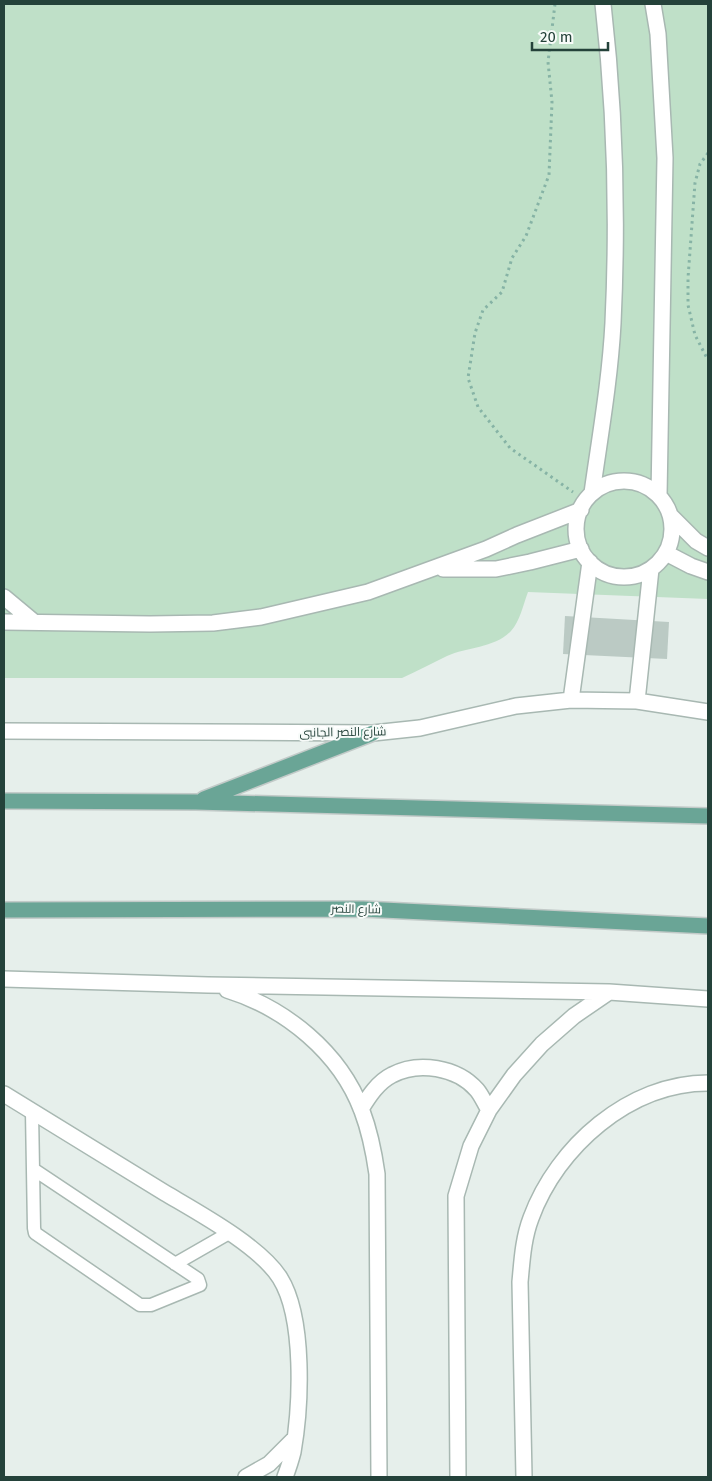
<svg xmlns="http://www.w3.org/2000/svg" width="712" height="1481" font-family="'Fira Sans',Cairo,sans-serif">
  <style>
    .green { fill: #bfe0c8 }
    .building { fill: #bbcac4 }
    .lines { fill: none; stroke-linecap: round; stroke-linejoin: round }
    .lane-casing { stroke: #a8b8b2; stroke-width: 15 }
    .street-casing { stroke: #a8b8b2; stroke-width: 18 }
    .primary-casing { stroke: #c2cac8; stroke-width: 18 }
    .path { stroke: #86b3a5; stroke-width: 3; stroke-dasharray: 2.5 4; stroke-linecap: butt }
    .lane { stroke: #fff; stroke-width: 12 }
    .street { stroke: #fff; stroke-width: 15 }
    .primary { stroke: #6aa596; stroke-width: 15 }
    .labels { text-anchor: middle; stroke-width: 4; stroke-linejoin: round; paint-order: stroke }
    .street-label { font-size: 12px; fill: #24423a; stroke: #f7fbf9 }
  </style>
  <rect width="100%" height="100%" fill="#e6efeb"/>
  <path class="green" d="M4 4H708V599L528 592C523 605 520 621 511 631 495 648 467 647 447 656 432 663 418 671 402 678H4Z"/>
  <path class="building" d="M565 616 669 622 667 659 563 654Z"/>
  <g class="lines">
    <g class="lane-casing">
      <path id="lane" d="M32 1112 34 1228 35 1233 140 1305H151L200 1285 198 1279 33 1169
        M175 1264 229 1233"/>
    </g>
    <g class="street-casing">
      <path id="street" d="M653 4 658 34 665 158 659 496
        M576 529a48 48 0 1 1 96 0a48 48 0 1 1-96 0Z
        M592 493C600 436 610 380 613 323 618 217 615 109 603 4
        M671 516 696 541 708 548
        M666 553 691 566 708 572
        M443 569H496L530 562 581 549
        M4 597 34 622
        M4 622 150 624 213 623 261 617 368 592 486 549 517 535 581 510
        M571 700 590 562
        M637 701 651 569
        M4 731 373 733 420 728 516 706 571 700 637 701 708 712
        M4 979 208 985 609 992 708 999
        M227 990C285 1008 340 1052 362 1111 370 1132 374 1153 377 1174L379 1477
        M4 1094C57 1127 111 1160 165 1193 197 1212 260 1246 280 1278 305 1318 301 1406 293 1452 291 1460 288 1469 285 1477
        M361 1109C369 1096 378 1082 392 1075 418 1061 457 1067 477 1090 482 1096 485 1104 489 1110
        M246 1477 269 1464 294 1439
        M458 1477 456 1196 471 1146 489 1110 514 1075 542 1044 574 1016 609 992
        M524 1477 520 1282C522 1261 523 1239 531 1218 557 1147 629 1083 708 1083"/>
    </g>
    <g class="primary-casing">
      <path id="primary" d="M204 799 373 733
        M4 801 196 802 708 816
        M4 910 363 909 708 926"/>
    </g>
    <path class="path" d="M555 4 548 62 552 102 549 175 526 236 512 258 502 292 483 310 475 333 468 378 478 407 510 448 573 492
      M708 153 700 164 695 183 688 278V305L695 335 708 360"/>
    <use href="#lane" class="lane"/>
    <use href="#street" class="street"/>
    <use href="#primary" class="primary"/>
  </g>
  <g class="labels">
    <g class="street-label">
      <text transform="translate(343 732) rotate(-1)" y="4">شارع النصر الجانبى</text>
      <text transform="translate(356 909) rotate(1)" y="4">شارع النصر</text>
    </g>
  </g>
  <rect width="712" height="1481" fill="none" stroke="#24423a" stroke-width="10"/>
  <path d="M532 42v8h76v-8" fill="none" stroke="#24423a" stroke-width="2.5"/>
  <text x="540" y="42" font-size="15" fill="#24423a" stroke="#f7fbf9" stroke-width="4" paint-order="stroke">20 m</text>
</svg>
